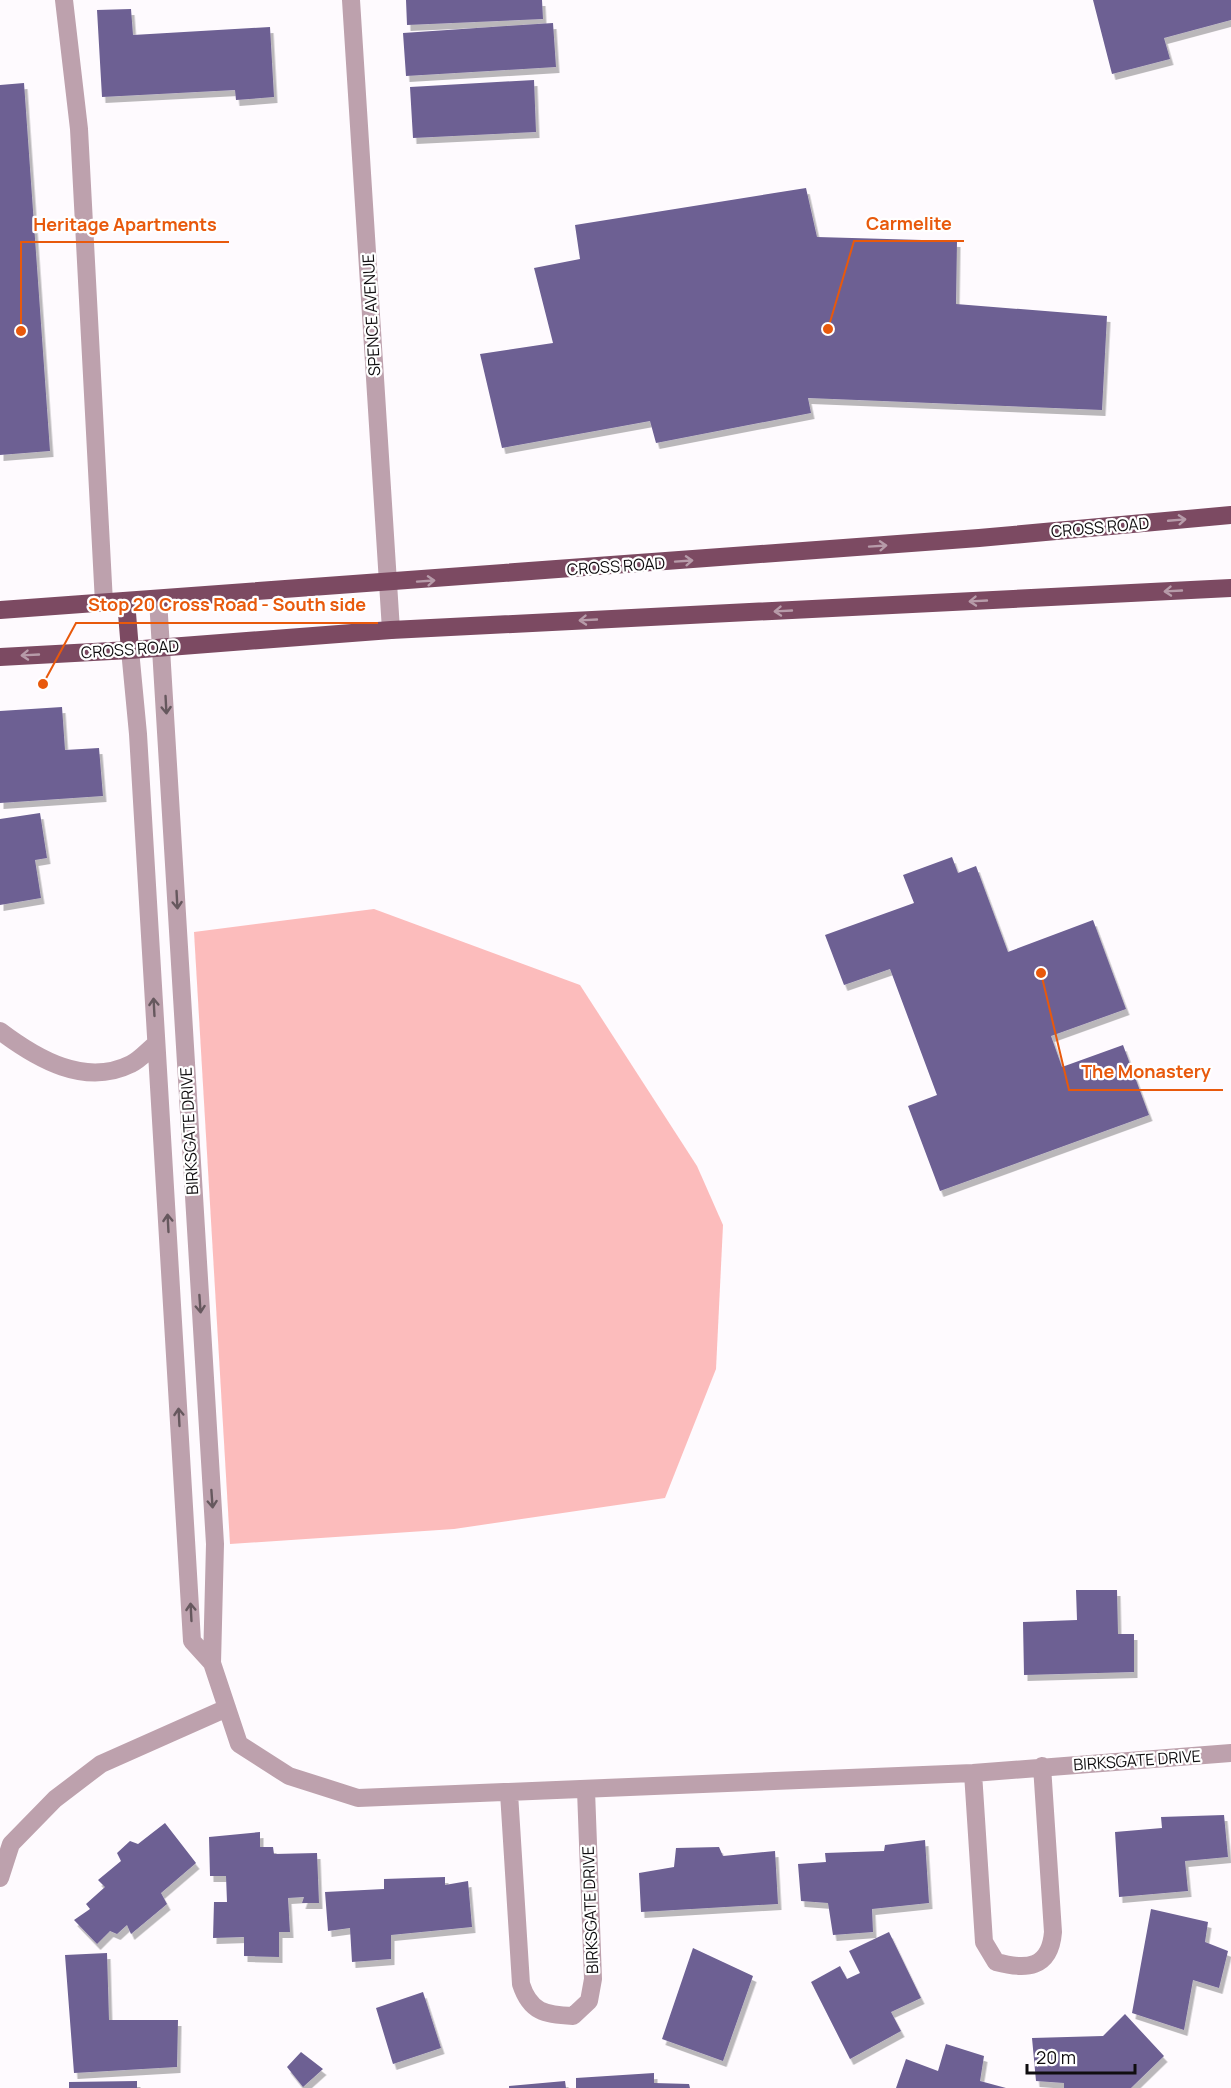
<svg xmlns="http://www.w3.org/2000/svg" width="1231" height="2088" font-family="Manrope,sans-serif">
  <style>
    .green { fill: #fcbcbc }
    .building { fill: #6d6093; filter: url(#shadow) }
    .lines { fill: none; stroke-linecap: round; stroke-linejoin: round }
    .minor { stroke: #bda1ad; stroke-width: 18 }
    .trunk { stroke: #7c4a62; stroke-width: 18 }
    .oneway { stroke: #b79ba9 }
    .oneway2 { stroke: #66585e }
    .labels { text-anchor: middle; stroke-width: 4.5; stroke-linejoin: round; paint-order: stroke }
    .street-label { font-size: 16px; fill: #100e10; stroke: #fff }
    .leader { fill: none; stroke: #e8590c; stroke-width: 2 }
    .callout-dot { fill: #e8590c; stroke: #fff; stroke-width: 2 }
    .callout-label { font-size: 18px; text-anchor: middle; font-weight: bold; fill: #e8590c; stroke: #fff; stroke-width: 4.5; stroke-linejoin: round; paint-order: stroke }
  </style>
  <defs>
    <filter id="shadow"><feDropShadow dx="3.5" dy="6" stdDeviation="0" flood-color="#0004"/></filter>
  </defs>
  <rect width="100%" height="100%" fill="#fefafe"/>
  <path class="green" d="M374 909 580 985 697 1166 723 1225 716 1369 665 1498 454 1529 230 1544 194 932Z"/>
  <path class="building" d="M406 0H542L543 19 407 25Z
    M1093 0H1231V20L1164 38 1170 59 1112 74Z
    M131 9 133 35 270 27 274 97 236 100 235 90 102 97 97 10Z
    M553 23 556 67 406 76 403 33Z
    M534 80 536 132 413 138 410 87Z
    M24 83 50 451 0 455V85Z
    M806 188 817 237 957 241 956 304 1107 316 1102 410 808 398 811 413 656 443 650 421 502 448 480 354 553 343 534 268 580 259 575 225Z
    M62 707 65 750 99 748 103 796 0 803V711Z
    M40 813 47 858 35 860 41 898 0 905V819Z
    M952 857 958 873 976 866 1008 952 1093 920 1126 1009 1051 1036 1062 1067 1123 1045 1149 1115 940 1191 908 1106 937 1095 890 969 844 985 825 935 914 903 903 875Z
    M1076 1590H1117L1118 1634H1134V1672L1024 1675 1023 1622 1077 1620Z
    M1224 1815 1228 1857 1185 1861 1188 1891 1119 1897 1115 1832 1162 1828 1161 1817Z
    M165 1823 196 1863 161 1893 167 1904 131 1934 127 1925 117 1934 110 1931 97 1944 74 1920 90 1909 86 1904 105 1887 98 1880 121 1861 117 1853 130 1841 138 1844Z
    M260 1832V1847H273L274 1854 317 1853 319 1903H302L304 1897 288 1898 290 1932H279V1957L244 1956V1937L213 1938 214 1902H227L226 1876H210L209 1837Z
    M925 1840 929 1903 872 1909 873 1932 833 1935 828 1903 801 1901 798 1864 826 1862 825 1853 884 1851 885 1845Z
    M719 1847 723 1856 775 1851 778 1904 641 1912 639 1873 674 1867 676 1848Z
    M445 1877V1885L468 1881 472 1927 391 1935V1959L352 1962 350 1928 328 1931 325 1892 384 1889V1879Z
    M1151 1909 1208 1922 1205 1942 1228 1951 1219 1988 1193 1980 1184 2030 1132 2013Z
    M889 1932 921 1998 891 2012 901 2031 850 2059 811 1982 840 1966 847 1979 860 1973 849 1951Z
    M693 1948 753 1976 723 2061 662 2039Z
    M107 1953 109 2020H178L177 2067 74 2073 65 1955Z
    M423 1992 441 2048 393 2064 376 2008Z
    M1125 2014 1164 2056 1131 2088H1064V2083L1036 2081 1032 2038 1103 2036Z
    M946 2044 984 2056 980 2081 1006 2088H896L906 2059 938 2071Z
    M301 2052 323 2069 303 2087 287 2067Z
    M654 2073V2083L689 2084 690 2088H576V2078Z
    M137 2081V2088H69V2082Z
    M565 2081 566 2088H509V2086Z"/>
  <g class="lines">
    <path class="minor" d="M64 0 79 129 104 603
      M351 0 391 630
      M158 599 215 1544 212 1663 239 1744 289 1776 358 1798 973 1773 1231 1753
      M130 650 138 734 192 1641 212 1663
      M0 1031C37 1059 85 1087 131 1064 140 1060 148 1050 156 1044
      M973 1773 984 1942 996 1962C1026 1970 1050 1969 1053 1932L1042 1766
      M509 1793 521 1984C530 2012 545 2015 573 2016L589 2001 593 1979 586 1790
      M0 1878 11 1844 55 1799 101 1764 227 1708"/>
    <path class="trunk" d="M126 601 130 650
      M0 610 979 538 1231 515
      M0 657 130 650 391 630 1231 588"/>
  </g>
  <defs><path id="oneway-shaft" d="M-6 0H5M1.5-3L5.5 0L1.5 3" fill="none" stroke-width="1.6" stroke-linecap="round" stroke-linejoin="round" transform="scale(1.5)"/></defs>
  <g class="oneway">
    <use href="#oneway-shaft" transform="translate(1177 520) rotate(-5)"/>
    <use href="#oneway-shaft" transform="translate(878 546) rotate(-4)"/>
    <use href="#oneway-shaft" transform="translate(684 561) rotate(-4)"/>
    <use href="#oneway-shaft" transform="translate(426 581) rotate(-4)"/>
    <use href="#oneway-shaft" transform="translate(1173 591) rotate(177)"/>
    <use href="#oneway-shaft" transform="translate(978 601) rotate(177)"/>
    <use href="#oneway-shaft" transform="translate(783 611) rotate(177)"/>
    <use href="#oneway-shaft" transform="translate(588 620) rotate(177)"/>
    <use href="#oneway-shaft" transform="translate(30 655) rotate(177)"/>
  </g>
  <g class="oneway2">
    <use href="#oneway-shaft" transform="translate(166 705) rotate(87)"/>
    <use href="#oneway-shaft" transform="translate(177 900) rotate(87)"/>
    <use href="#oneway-shaft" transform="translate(154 1007) rotate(-93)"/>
    <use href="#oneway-shaft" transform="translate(168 1223) rotate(-93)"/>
    <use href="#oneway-shaft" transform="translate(200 1304) rotate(86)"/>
    <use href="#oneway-shaft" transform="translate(179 1417) rotate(-93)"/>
    <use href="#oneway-shaft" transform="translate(212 1499) rotate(86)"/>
    <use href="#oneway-shaft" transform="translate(191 1612) rotate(-93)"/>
  </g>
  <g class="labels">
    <g class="street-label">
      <text transform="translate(371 315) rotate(-93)" y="6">SPENCE AVENUE</text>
      <text transform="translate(1100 527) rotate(-5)" y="6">CROSS ROAD</text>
      <text transform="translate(616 566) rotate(-4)" y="6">CROSS ROAD</text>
      <text transform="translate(130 649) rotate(-4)" y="6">CROSS ROAD</text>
      <text transform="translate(189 1131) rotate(-93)" y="6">BIRKSGATE DRIVE</text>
      <text transform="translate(1137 1760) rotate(-4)" y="6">BIRKSGATE DRIVE</text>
      <text transform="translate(590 1910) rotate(-92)" y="6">BIRKSGATE DRIVE</text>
    </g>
  </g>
  <path class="leader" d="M828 329L854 241H964M21 331L21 242H229M43 684L76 623H378M1041 973L1069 1090H1223"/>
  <g class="callout-dot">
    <circle cx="828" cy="329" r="6"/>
    <circle cx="21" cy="331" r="6"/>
    <circle cx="43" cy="684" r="6"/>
    <circle cx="1041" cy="973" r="6"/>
  </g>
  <g class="callout-label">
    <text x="909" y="230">Carmelite</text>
    <text x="125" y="231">Heritage Apartments</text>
    <text x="227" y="611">Stop 20 Cross Road - South side</text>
    <text x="1146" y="1078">The Monastery</text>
  </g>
  <path d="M1027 2064v9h108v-9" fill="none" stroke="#100e10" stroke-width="3"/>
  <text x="1036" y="2064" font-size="18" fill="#100e10" stroke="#ffffff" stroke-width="4.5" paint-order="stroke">20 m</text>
</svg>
